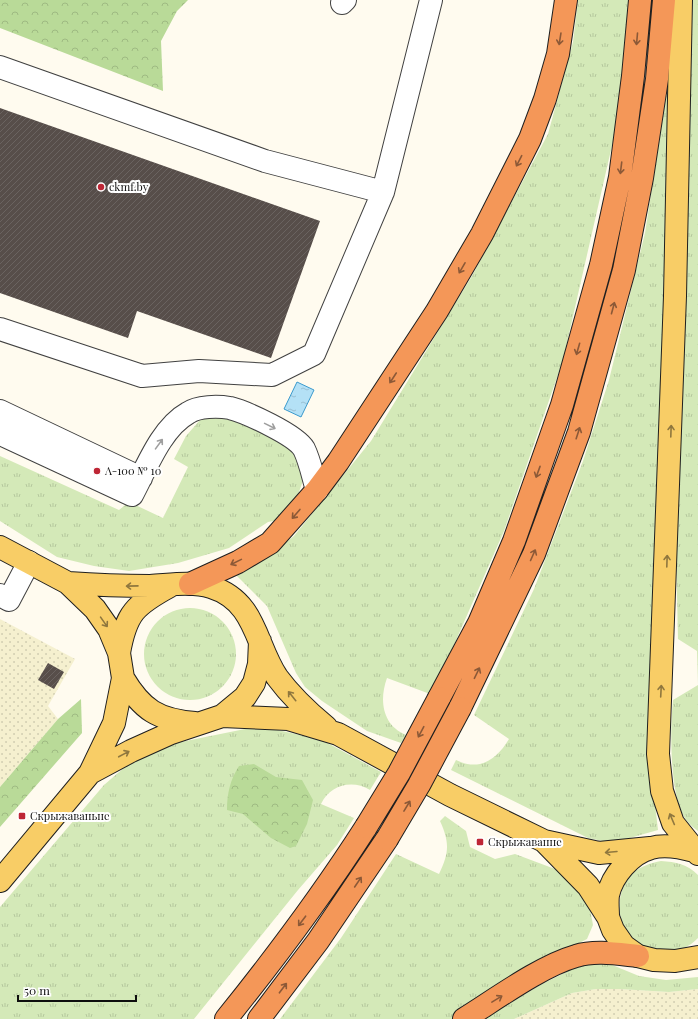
<svg xmlns="http://www.w3.org/2000/svg" width="698" height="1019" font-family="'Playfair Display',serif">
  <style>
    .farmland { fill: url(#farmland-dots) }
    .grass { fill: url(#grass-tufts) }
    .forest { fill: url(#forest-crowns) }
    .water { fill: url(#water-ripples); stroke: #3b9acd }
    .building { fill: url(#building-hatch) }
    .lines { fill: none; stroke-linecap: round; stroke-linejoin: round }
    .minor-casing { stroke: #414141; stroke-width: 24 }
    .major-casing { stroke: #1f1f1f; stroke-width: 24 }
    .highway-casing { stroke: #1f1f1f; stroke-width: 24 }
    .minor { stroke: #fff; stroke-width: 22 }
    .major { stroke: #f8cd66; stroke-width: 22 }
    .highway { stroke: #f49758; stroke-width: 22 }
    .highway-bridge-casing { stroke: #1f1f1f; stroke-width: 24; stroke-linecap: butt }
    .highway-bridge { stroke: #f49758; stroke-width: 22 }
    .oneway { stroke: #8c5937 }
    .oneway2 { stroke: #9f9f9f }
    .oneway3 { stroke: #8f773e }
    .poi-dot { fill: #be2635; stroke: #fff; stroke-width: 1.5 }
    .labels { text-anchor: middle; stroke-width: 4; stroke-linejoin: round; paint-order: stroke }
    .poi-label { font-size: 11px; fill: #0e0e0e; stroke: #fff; text-anchor: start }
  </style>
  <defs>
    <pattern id="farmland-dots" width="8" height="8" patternUnits="userSpaceOnUse"><rect width="8" height="8" fill="#f5f0cf"/><path d="M2 2h.1M6 6h.1" fill="none" stroke="#d1cdb1" stroke-width="1.8" stroke-linecap="round"/></pattern>
    <pattern id="grass-tufts" width="24" height="20" patternUnits="userSpaceOnUse"><rect width="24" height="20" fill="#d4e9b8"/><path d="M3 7l-1-3M5 7V3M7 7l1-3M15 17l-1-3M17 17v-4M19 17l1-3" fill="none" stroke="#b5c79d"/></pattern>
    <pattern id="forest-crowns" width="20" height="18" patternUnits="userSpaceOnUse"><rect width="20" height="18" fill="#b9da98"/><path d="M2 6a3 3 0 1 1 6 0M12 15a3 3 0 1 1 6 0" fill="none" stroke="#9eba82"/></pattern>
    <pattern id="water-ripples" width="26" height="14" patternUnits="userSpaceOnUse"><rect width="26" height="14" fill="#b4e1f6"/><path d="M2 4q2-2 4 0t4 0M15 11q2-2 4 0t4 0" fill="none" stroke="#9ac0d2"/></pattern>
    <pattern id="building-hatch" width="6" height="6" patternUnits="userSpaceOnUse"><rect width="6" height="6" fill="#574e4a"/><path d="M-1 1l2-2M0 6l6-6M5 7l2-2" fill="none" stroke="#6a6360"/></pattern>
  </defs>
  <rect width="100%" height="100%" fill="#fffbef"/>
  <path class="farmland" d="M0 619 75 659 48 706 58 719 0 787Z
    M596 989H619L669 992 698 989V1019H514L572 993Z"/>
  <path class="grass" d="M578 0H631L621 106 563 360 504 531 439 679 430 694 387 678C379 700 382 725 406 735L401 743 367 731 322 701 305 687 296 673 267 606 235 574 272 553 294 536 371 441 472 276 548 134 573 42Z
    M687 0H698V831C694 828 690 825 687 821 669 799 670 728 673 700L698 685 697 651 678 639 675 507Z
    M668 84 673 86 651 770 658 830 612 843 588 838 451 770 456 760C480 772 497 759 509 739L474 715 534 589 583 461 609 380 645 233Z
    M216 414H234L298 447 305 475 294 506 279 520 268 522 229 548 178 563 129 571 94 566 57 557 0 521V456L119 510 129 502 163 518 188 467 174 459 186 436 200 420Z
    M144 654a46 46 0 1 1 92 0a46 46 0 1 1-92 0Z
    M260 726 322 740 381 772 370 790C352 779 330 785 321 804L354 818 337 845 298 890 194 1019H0V907L104 785 140 754 176 743Z
    M445 816 466 831 470 847 495 859 515 854 555 869 576 885 590 909 593 925 587 939 540 963 453 1019H280L341 938 396 854 439 874C449 853 450 843 440 821Z
    M661 861C676 862 687 864 698 875V938C687 949 678 951 662 950 658 950 652 950 647 949 616 940 611 893 633 873 641 866 651 863 661 861Z
    M605 962 639 976 666 980 698 977V989L669 992 619 989H596L572 993 514 1019H483L542 984 583 964Z"/>
  <path class="forest" d="M0 0H188L177 11 161 41 163 91 0 28Z
    M81 699 82 733 0 827V787L58 719Z
    M254 764 276 777 302 780 313 800 307 824 296 846 290 848 271 838 243 814 227 810C227 794 230 780 239 766Z"/>
  <path class="water" d="M297 382 314 390 301 417 284 409Z"/>
  <path class="building" d="M0 108 320 221 271 358 137 311 128 338 0 293Z
    M48 663 64 672 54 689 38 680Z"/>
  <g class="lines">
    <g class="minor-casing">
      <path id="minor" d="M342 3 345 0
        M0 67 265 161 383 192
        M0 329 142 376 199 371 272 375 314 354 383 192 431 0
        M0 411 141 478
        M0 431 5 436 132 495C146 469 161 428 188 413 198 406 218 406 230 408 246 412 296 435 304 449 310 461 313 477 317 490
        M0 595 9 600 29 562"/>
    </g>
    <g class="major-casing">
      <path id="major" d="M681 0 675 296 658 754 662 791 673 823 698 854
        M0 547 68 583 95 609 109 629 119 653 123 678 114 723 90 773 0 881
        M68 583C96 585 123 586 150 586 170 585 191 581 211 587 256 601 255 644 277 677 291 696 308 712 326 727
        M119 653C126 613 135 605 170 586
        M123 678C142 710 158 720 195 723
        M222 716 288 719 338 734 450 795 544 841 599 853 650 848
        M90 773 131 751 171 733 222 716 245 697 254 683 259 664 260 641
        M544 841 588 886 608 917 613 930 624 946 638 956 654 960 675 961 698 957
        M608 917C608 910 607 902 608 895 612 876 631 853 651 848 665 844 680 847 694 851"/>
    </g>
    <g class="highway-casing">
      <path id="highway" d="M190 584 238 562 270 543 317 490 338 462 437 311 482 234 530 139 545 99 558 54 566 0
        M439 698 479 623 514 541 562 405 601 265 620 177 633 76 640 0
        M460 708 534 554 579 432 624 270 642 178 657 79 664 0
        M226 1019C276 957 323 894 366 827
        M259 1019 318 941 387 839
        M464 1019C496 999 541 966 576 956 595 950 618 954 638 956"/>
    </g>
    <use href="#minor" class="minor"/>
    <use href="#major" class="major"/>
    <use href="#highway" class="highway"/>
    <g class="highway-bridge-casing">
      <path id="highway-bridge" d="M366 827 399 773 439 698
        M387 839 419 785 460 708"/>
    </g>
    <use href="#highway-bridge" class="highway-bridge"/>
  </g>
  <defs><path id="oneway-shaft" d="M-6 0H5M1.5-3L5.5 0L1.5 3" fill="none" stroke-width="1.6" stroke-linecap="round" stroke-linejoin="round"/></defs>
  <g class="oneway">
    <use href="#oneway-shaft" transform="translate(560 39) rotate(99)"/>
    <use href="#oneway-shaft" transform="translate(637 39) rotate(95)"/>
    <use href="#oneway-shaft" transform="translate(519 161) rotate(117)"/>
    <use href="#oneway-shaft" transform="translate(621 168) rotate(97)"/>
    <use href="#oneway-shaft" transform="translate(462 268) rotate(120)"/>
    <use href="#oneway-shaft" transform="translate(613 308) rotate(-75)"/>
    <use href="#oneway-shaft" transform="translate(578 349) rotate(106)"/>
    <use href="#oneway-shaft" transform="translate(393 378) rotate(123)"/>
    <use href="#oneway-shaft" transform="translate(578 433) rotate(-72)"/>
    <use href="#oneway-shaft" transform="translate(538 472) rotate(110)"/>
    <use href="#oneway-shaft" transform="translate(296 514) rotate(131)"/>
    <use href="#oneway-shaft" transform="translate(533 555) rotate(-66)"/>
    <use href="#oneway-shaft" transform="translate(236 562) rotate(154)"/>
    <use href="#oneway-shaft" transform="translate(477 673) rotate(-64)"/>
    <use href="#oneway-shaft" transform="translate(421 732) rotate(118)"/>
    <use href="#oneway-shaft" transform="translate(407 806) rotate(-59)"/>
    <use href="#oneway-shaft" transform="translate(358 882) rotate(-56)"/>
    <use href="#oneway-shaft" transform="translate(302 921) rotate(127)"/>
    <use href="#oneway-shaft" transform="translate(283 988) rotate(-53)"/>
    <use href="#oneway-shaft" transform="translate(497 999) rotate(-31)"/>
  </g>
  <g class="oneway2">
    <use href="#oneway-shaft" transform="translate(270 426) rotate(26)"/>
    <use href="#oneway-shaft" transform="translate(159 444) rotate(-54)"/>
  </g>
  <g class="oneway3">
    <use href="#oneway-shaft" transform="translate(671 431) rotate(-88)"/>
    <use href="#oneway-shaft" transform="translate(667 561) rotate(-88)"/>
    <use href="#oneway-shaft" transform="translate(132 586) rotate(179)"/>
    <use href="#oneway-shaft" transform="translate(104 622) rotate(55)"/>
    <use href="#oneway-shaft" transform="translate(661 691) rotate(-87)"/>
    <use href="#oneway-shaft" transform="translate(292 696) rotate(-129)"/>
    <use href="#oneway-shaft" transform="translate(124 754) rotate(-28)"/>
    <use href="#oneway-shaft" transform="translate(672 819) rotate(-113)"/>
    <use href="#oneway-shaft" transform="translate(611 852) rotate(175)"/>
  </g>
  <g class="poi-dot">
    <circle cx="101" cy="187" r="4"/>
    <circle cx="97" cy="471" r="4"/>
    <rect x="18" y="812" width="8" height="8" rx="2"/>
    <rect x="476" y="838" width="8" height="8" rx="2"/>
  </g>
  <g class="labels">
    <g class="poi-label">
      <text x="109" y="191">ckmf.by</text>
      <text x="105" y="475">А-100 № 10</text>
      <text x="30" y="820">Скрыжаваньне</text>
      <text x="488" y="846">Скрыжаванне</text>
    </g>
  </g>
  <path d="M18 995v6h118v-6" fill="none" stroke="#0e0e0e" stroke-width="2"/>
  <text x="24" y="995" font-size="12" fill="#0e0e0e" stroke="#ffffff" stroke-width="3" paint-order="stroke">50 m</text>
</svg>
